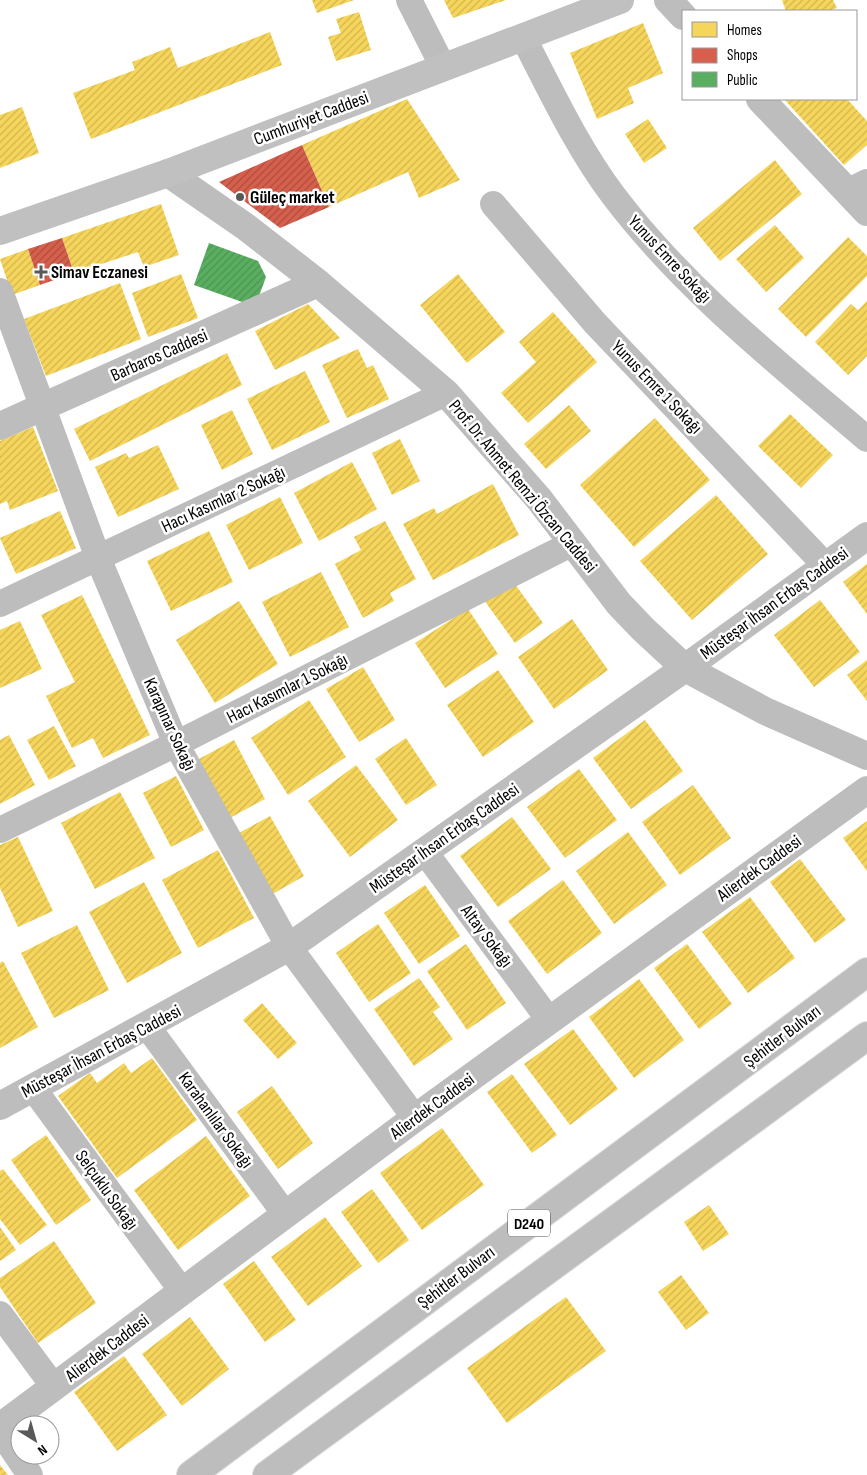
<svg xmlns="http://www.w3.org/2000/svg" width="867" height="1475" font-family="'Sofia Sans Condensed',sans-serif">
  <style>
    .homes { fill: url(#homes-hatch) }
    .shops { fill: url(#shops-hatch) }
    .public { fill: url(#public-hatch) }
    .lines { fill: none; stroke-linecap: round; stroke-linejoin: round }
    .primary-casing { stroke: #dbdbdb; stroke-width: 30 }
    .minor { stroke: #bdbdbd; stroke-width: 26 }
    .tertiary { stroke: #bdbdbd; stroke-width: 28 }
    .secondary { stroke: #c0c0c0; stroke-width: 28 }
    .primary { stroke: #bdbdbd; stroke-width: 28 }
    .poi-dot { fill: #595959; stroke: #fff; stroke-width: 2 }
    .labels { text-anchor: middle; stroke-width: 5; stroke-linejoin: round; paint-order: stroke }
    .shield { fill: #fff; stroke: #4c4c4c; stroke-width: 1 }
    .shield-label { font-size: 16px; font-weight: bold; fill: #000 }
    .street-label { font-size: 18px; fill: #000; stroke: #fff }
    .poi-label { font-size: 18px; font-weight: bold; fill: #000; stroke: #fff; text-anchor: start }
  </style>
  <defs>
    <pattern id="homes-hatch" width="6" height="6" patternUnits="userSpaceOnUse" patternTransform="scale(1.25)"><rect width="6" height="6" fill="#f6d55c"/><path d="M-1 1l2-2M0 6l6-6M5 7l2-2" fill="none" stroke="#d1b54e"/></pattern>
    <pattern id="shops-hatch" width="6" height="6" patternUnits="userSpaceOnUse" patternTransform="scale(1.25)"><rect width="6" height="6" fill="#d6604d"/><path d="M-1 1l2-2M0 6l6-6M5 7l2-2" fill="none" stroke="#ab4d3e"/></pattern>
    <pattern id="public-hatch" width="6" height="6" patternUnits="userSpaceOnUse" patternTransform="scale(1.25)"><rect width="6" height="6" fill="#5aae61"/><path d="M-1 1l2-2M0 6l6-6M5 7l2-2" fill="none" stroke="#4c9452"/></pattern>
  </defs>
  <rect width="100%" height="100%" fill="#fff"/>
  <path class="homes" d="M312 0H354L317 13Z
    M444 0H506L453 18Z
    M782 0H833L837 8 828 11H786Z
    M359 12 371 50 336 61 328 37 341 33 336 19Z
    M643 23 663 73 628 88 634 103 597 119 570 53Z
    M270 32 282 65 91 139 73 93 135 70 132 62 170 47 178 68Z
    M407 99 460 180 419 198 408 172 329 207 302 145Z
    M784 99H847L867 121V145L844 165Z
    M22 107 39 153 0 168V115Z
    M648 119 667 148 644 163 625 134Z
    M775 160 802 194 720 261 693 228Z
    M161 204 179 255 144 267 138 252 74 273 62 238Z
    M775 225 804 258 766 292 736 259Z
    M848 237 867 256V276L806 337 778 309Z
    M28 249 40 285 12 295 0 259Z
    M181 274 198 318 148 337 132 293Z
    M458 274 505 332 467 363 420 305Z
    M120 283 141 339 46 376 24 319Z
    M867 301V356L848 375 815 342 851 304 858 310Z
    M308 304 340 338 275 370 255 331Z
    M553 312 597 362 528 423 501 393 536 362 519 342Z
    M358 349 367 368 373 365 389 399 347 418 322 365Z
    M227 353 242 385 90 461 74 429Z
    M305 371 330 422 272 450 247 399Z
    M569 405 591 431 546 469 524 444Z
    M232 410 253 454 222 470 201 425Z
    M790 414 833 455 801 488 758 446Z
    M655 418 710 480 634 547 580 485Z
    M33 427 58 491 10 510 7 501 0 504V441Z
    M400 439 420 481 392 495 372 453Z
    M158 445 179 489 118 517 95 467 126 453 129 458Z
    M352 462 377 509 319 541 294 493Z
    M493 484 519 535 433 580 403 524 434 508 437 514Z
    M716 495 768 554 692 620 640 561Z
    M280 497 303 543 249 570 226 525Z
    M60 511 76 548 16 574 0 538Z
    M385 521 416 579 390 593 394 601 363 618 335 564 361 550 354 537Z
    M209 531 233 582 171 611 147 561Z
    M867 564V614L843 582Z
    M321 572 349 627 290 657 262 602Z
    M512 580 543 623 515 643 484 600Z
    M82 595 150 735 103 758 93 738 72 748 46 696 75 682 41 615Z
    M820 600 860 652 814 687 774 635Z
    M239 601 278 664 215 703 176 640Z
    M468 609 498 654 445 688 415 643Z
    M572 619 608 670 554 709 518 657Z
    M20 621 42 669 0 688V630Z
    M867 660V701L847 675Z
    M363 667 395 720 359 742 326 689Z
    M498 670 534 722 483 757 447 705Z
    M309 700 346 757 288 795 251 738Z
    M645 720 683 771 631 809 593 758Z
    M54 726 76 766 49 780 27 740Z
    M9 735 35 785 0 804V740Z
    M406 738 437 785 406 805 375 759Z
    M234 740 265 799 228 819 197 760Z
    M356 765 398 820 350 857 308 801Z
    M579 769 617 820 565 858 527 807Z
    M176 776 204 830 171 847 143 793Z
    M693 785 731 838 680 875 642 822Z
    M120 792 155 858 95 889 61 823Z
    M270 816 304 876 271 895 237 834Z
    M512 817 551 869 498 907 460 856Z
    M867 821V871L843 838Z
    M628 832 667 885 614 924 576 871Z
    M18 837 53 911 18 927 0 888V845Z
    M218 850 254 918 198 948 162 880Z
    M800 859 846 920 815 943 770 882Z
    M563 880 602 933 547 974 508 921Z
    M144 882 182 953 127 983 89 912Z
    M425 885 460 936 419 964 384 913Z
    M750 897 795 958 748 993 702 932Z
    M378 924 411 973 369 1002 336 953Z
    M77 925 109 990 54 1018 21 953Z
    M466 944 506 1003 467 1030 427 971Z
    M687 944 732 1004 699 1029 654 968Z
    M3 961 38 1027 0 1048V963Z
    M419 978 440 1007 433 1012 453 1039 414 1066 374 1009Z
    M639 979 684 1040 634 1078 589 1017Z
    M262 1003 297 1043 278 1059 243 1020Z
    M573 1029 618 1089 570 1125 524 1064Z
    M152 1058 197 1120 117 1178 58 1096 90 1073 97 1083 124 1063 131 1073Z
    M512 1074 557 1135 532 1153 487 1092Z
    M272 1086 313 1143 278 1169 237 1112Z
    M442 1128 484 1185 422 1230 380 1173Z
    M46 1135 91 1200 56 1225 11 1160Z
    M206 1136 250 1196 178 1250 134 1190Z
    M3 1169 47 1225 20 1245 0 1219V1171Z
    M372 1189 409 1240 378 1263 341 1212Z
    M709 1205 729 1234 703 1251 684 1222Z
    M325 1217 362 1266 308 1306 271 1257Z
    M0 1227 16 1250 0 1261Z
    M54 1241 96 1303 38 1343 0 1287V1278Z
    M254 1261 296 1320 265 1342 223 1284Z
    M681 1275 709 1313 686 1330 658 1292Z
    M566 1297 606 1351 507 1423 467 1368Z
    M190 1317 229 1369 182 1406 142 1354Z
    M124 1356 167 1415 117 1451 74 1392Z
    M0 1465 8 1475H0Z"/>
  <path class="shops" d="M302 145 329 207 280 228 219 182Z
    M62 238 74 273 40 285 28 249Z"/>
  <path class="public" d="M209 243 258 261 266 277 259 296 245 303 194 285Z"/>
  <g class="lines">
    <g class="primary-casing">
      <path id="primary" d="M191 1475 867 972
        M267 1475 867 1036"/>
    </g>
    <path class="minor" d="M409 0 443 67
      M523 37C551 91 577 147 613 195 684 289 778 363 867 439
      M847 192 867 182
      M493 204 595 323 826 566
      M0 291 98 558 176 744 289 947 415 1118
      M0 604 446 393
      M0 830 176 744 573 543
      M425 852 549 1020
      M147 1026 285 1214
      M33 1088 182 1291
      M0 1314 54 1387
      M0 1431 30 1475"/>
    <path class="tertiary" d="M668 0 683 16
      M760 99 867 212
      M168 173 246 227 318 283 446 393 539 499 619 604 643 629 685 668 765 711 867 756
      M0 426 318 283
      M0 1106 289 947 685 668 867 536
      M0 1427 415 1118 867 790"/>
    <path class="secondary" d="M0 231 168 173 620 0"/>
    <use href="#primary" class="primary"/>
  </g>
  <g class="poi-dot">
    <circle cx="240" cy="197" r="5"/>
    <path d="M38.5 264.5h5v5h5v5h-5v5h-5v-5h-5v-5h5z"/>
  </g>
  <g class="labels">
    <rect class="shield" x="508" y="1209.5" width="42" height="27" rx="4"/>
    <g class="shield-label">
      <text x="529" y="1229">D240</text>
    </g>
    <g class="street-label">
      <text transform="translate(311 118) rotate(-21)" y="6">Cumhuriyet Caddesi</text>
      <text transform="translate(670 259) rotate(47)" y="6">Yunus Emre Sokağı</text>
      <text transform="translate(159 355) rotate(-24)" y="6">Barbaros Caddesi</text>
      <text transform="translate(657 387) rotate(46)" y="6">Yunus Emre 1 Sokağı</text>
      <text transform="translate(523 486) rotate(50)" y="6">Prof. Dr. Ahmet Remzi Özcan Caddesi</text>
      <text transform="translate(223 499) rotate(-25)" y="6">Hacı Kasımlar 2 Sokağı</text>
      <text transform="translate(774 603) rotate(-36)" y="6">Müsteşar İhsan Erbaş Caddesi</text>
      <text transform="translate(287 688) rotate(-27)" y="6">Hacı Kasımlar 1 Sokağı</text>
      <text transform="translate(170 724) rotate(65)" y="6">Karapınar Sokağı</text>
      <text transform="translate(444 838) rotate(-35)" y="6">Müsteşar İhsan Erbaş Caddesi</text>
      <text transform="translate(759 868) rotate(-36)" y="6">Alierdek Caddesi</text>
      <text transform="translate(487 936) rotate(53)" y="6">Altay Sokağı</text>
      <text transform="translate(782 1036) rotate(-37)" y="6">Şehitler Bulvarı</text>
      <text transform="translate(101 1051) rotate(-28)" y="6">Müsteşar İhsan Erbaş Caddesi</text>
      <text transform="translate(432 1106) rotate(-36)" y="6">Alierdek Caddesi</text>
      <text transform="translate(216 1120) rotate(54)" y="6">Karahanlılar Sokağı</text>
      <text transform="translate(107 1190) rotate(54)" y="6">Selçuklu Sokağı</text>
      <text transform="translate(456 1277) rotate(-37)" y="6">Şehitler Bulvarı</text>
      <text transform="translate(107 1348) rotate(-37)" y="6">Alierdek Caddesi</text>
    </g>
    <g class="poi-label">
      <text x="250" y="203">Güleç market</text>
      <text x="51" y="278">Simav Eczanesi</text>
    </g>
  </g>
  <rect x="682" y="10" width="175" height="90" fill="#ffffff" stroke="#999999"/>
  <rect x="692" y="22" width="25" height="15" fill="#f6d55c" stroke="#999999"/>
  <text x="727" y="35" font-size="15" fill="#000000">Homes</text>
  <rect x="692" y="48" width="25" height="15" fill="#d6604d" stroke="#999999"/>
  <text x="727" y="60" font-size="15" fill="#000000">Shops</text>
  <rect x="692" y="72" width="25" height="15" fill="#5aae61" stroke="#999999"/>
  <text x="727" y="85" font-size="15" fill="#000000">Public</text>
  <g transform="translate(35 1440) rotate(143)"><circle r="24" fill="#ffffff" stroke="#999999"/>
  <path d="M0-4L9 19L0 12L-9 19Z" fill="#595959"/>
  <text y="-8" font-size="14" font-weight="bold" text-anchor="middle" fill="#000000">N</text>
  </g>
</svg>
